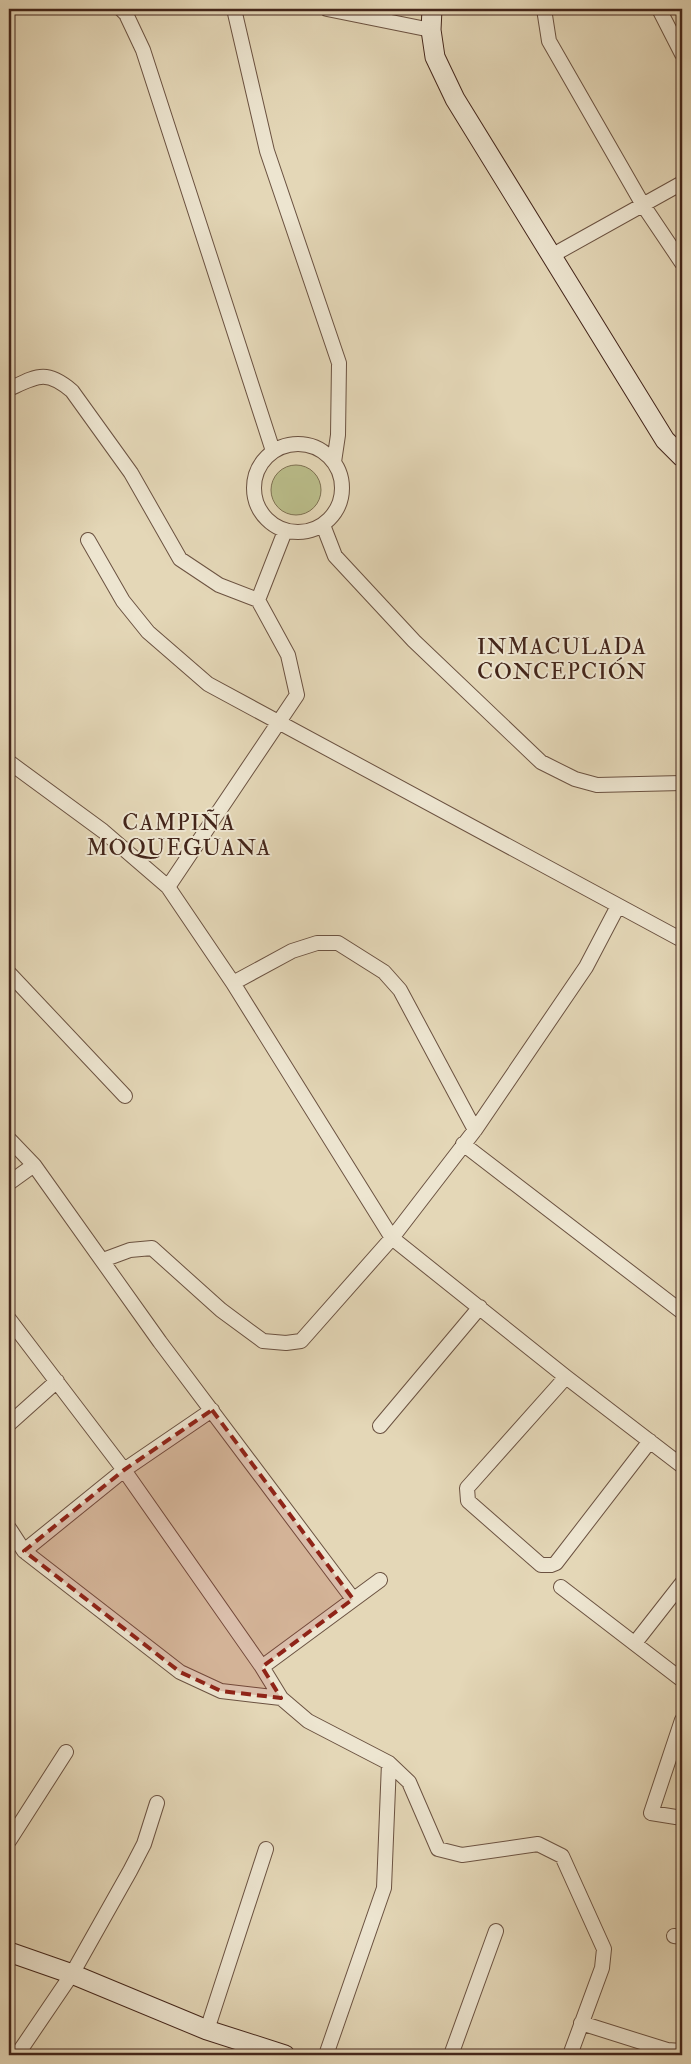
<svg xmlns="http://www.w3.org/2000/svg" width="691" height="2064" font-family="'IM FELL Double Pica',serif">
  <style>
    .green { fill: #babd8a; stroke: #7e7152 }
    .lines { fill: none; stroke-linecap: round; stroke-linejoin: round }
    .street-casing { stroke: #6b5241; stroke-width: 16 }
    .secondary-casing { stroke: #43251a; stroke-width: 21 }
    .street { stroke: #ede5d0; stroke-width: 14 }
    .secondary { stroke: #ede5d0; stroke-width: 19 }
    .marked { fill: #8f2418; fill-opacity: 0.2; stroke: #8f2418; stroke-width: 4; stroke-dasharray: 10 6; stroke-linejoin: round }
    .labels { text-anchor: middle; stroke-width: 4; stroke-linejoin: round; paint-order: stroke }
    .neighbourhood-label { font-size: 22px; letter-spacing: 1px; fill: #43251a; stroke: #ede5d0 }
  </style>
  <rect width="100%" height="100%" fill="#e4d7b7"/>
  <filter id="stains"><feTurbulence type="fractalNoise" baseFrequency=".004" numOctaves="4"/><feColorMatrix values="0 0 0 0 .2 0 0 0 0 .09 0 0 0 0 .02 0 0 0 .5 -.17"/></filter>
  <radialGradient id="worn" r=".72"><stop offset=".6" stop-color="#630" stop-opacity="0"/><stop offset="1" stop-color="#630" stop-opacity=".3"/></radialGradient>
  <path class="green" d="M271 490a25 25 0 1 1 50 0a25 25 0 1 1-50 0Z"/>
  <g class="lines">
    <g class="street-casing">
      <path id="street" d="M121 9 126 14 143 50 273 451
        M234 9 267 151 339 363 338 435 334 462
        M327 9 431 30
        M544 9 549 41 643 205 682 263
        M659 9 682 54
        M551 256 682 183
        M9 389C37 376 46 369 72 391L131 473 180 559 219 585 258 600 288 655 297 695 168 887
        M254 488a44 44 0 1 1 88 0a44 44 0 1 1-88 0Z
        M323 525 335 556 414 641 541 762 575 779 597 785 682 783
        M88 540 123 601 148 632 208 684 682 940
        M258 600 285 531
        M9 762 103 831 168 887 233 983 392 1238 566 1377 682 1466
        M9 973 125 1096
        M233 983 292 951 317 943H338L384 972 400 990 475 1130
        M9 1139 34 1165 160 1342 353 1599
        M463 1144 682 1312
        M9 1183 34 1165
        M103 1260 130 1250 152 1248 221 1310 263 1341 286 1343 301 1341 392 1238 475 1130 586 967 618 906
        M9 1319 124 1470 262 1667 281 1698 308 1721 389 1763 409 1782 438 1849 462 1855 538 1844 562 1856 604 1949 602 1968 570 2055
        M566 1377 467 1488 468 1501 541 1565H551L556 1563 650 1441
        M9 1424 57 1381
        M380 1426 480 1307
        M9 1528 24 1551 180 1672 221 1691 281 1698
        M24 1551 124 1470 212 1410
        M561 1587 682 1680
        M635 1643 682 1583
        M262 1667 380 1580
        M682 1720 651 1813 682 1818
        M9 1841 66 1752
        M674 1936 682 1937
        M581 2023 667 2050 682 2051
        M207 2030 266 1849
        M17 2055 72 1974 130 1871 144 1844 157 1803
        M326 2055 384 1888 389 1763
        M451 2055 496 1931"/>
    </g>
    <g class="secondary-casing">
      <path id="secondary" d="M432 9 431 30 435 57 455 99 665 440 682 457
        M9 1952 72 1974 207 2030 285 2055"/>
    </g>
    <use href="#street" class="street"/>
    <use href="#secondary" class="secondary"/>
  </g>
  <path class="marked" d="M212 1410 353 1599 262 1667 281 1698 221 1691 180 1672 24 1551 124 1470Z"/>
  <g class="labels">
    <g class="neighbourhood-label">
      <text x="562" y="654">INMACULADA<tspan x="562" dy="25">CONCEPCIÓN</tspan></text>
      <text x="179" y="830">CAMPIÑA<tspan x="179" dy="25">MOQUEGUANA</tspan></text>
    </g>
  </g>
  <rect width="691" height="2064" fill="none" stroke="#e4d7b7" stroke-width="30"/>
  <rect x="10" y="10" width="671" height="2044" fill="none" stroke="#43251a" stroke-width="2.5"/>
  <rect x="15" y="15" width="661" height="2034" fill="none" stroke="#43251a"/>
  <rect width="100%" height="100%" filter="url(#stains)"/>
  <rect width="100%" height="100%" fill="url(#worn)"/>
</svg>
